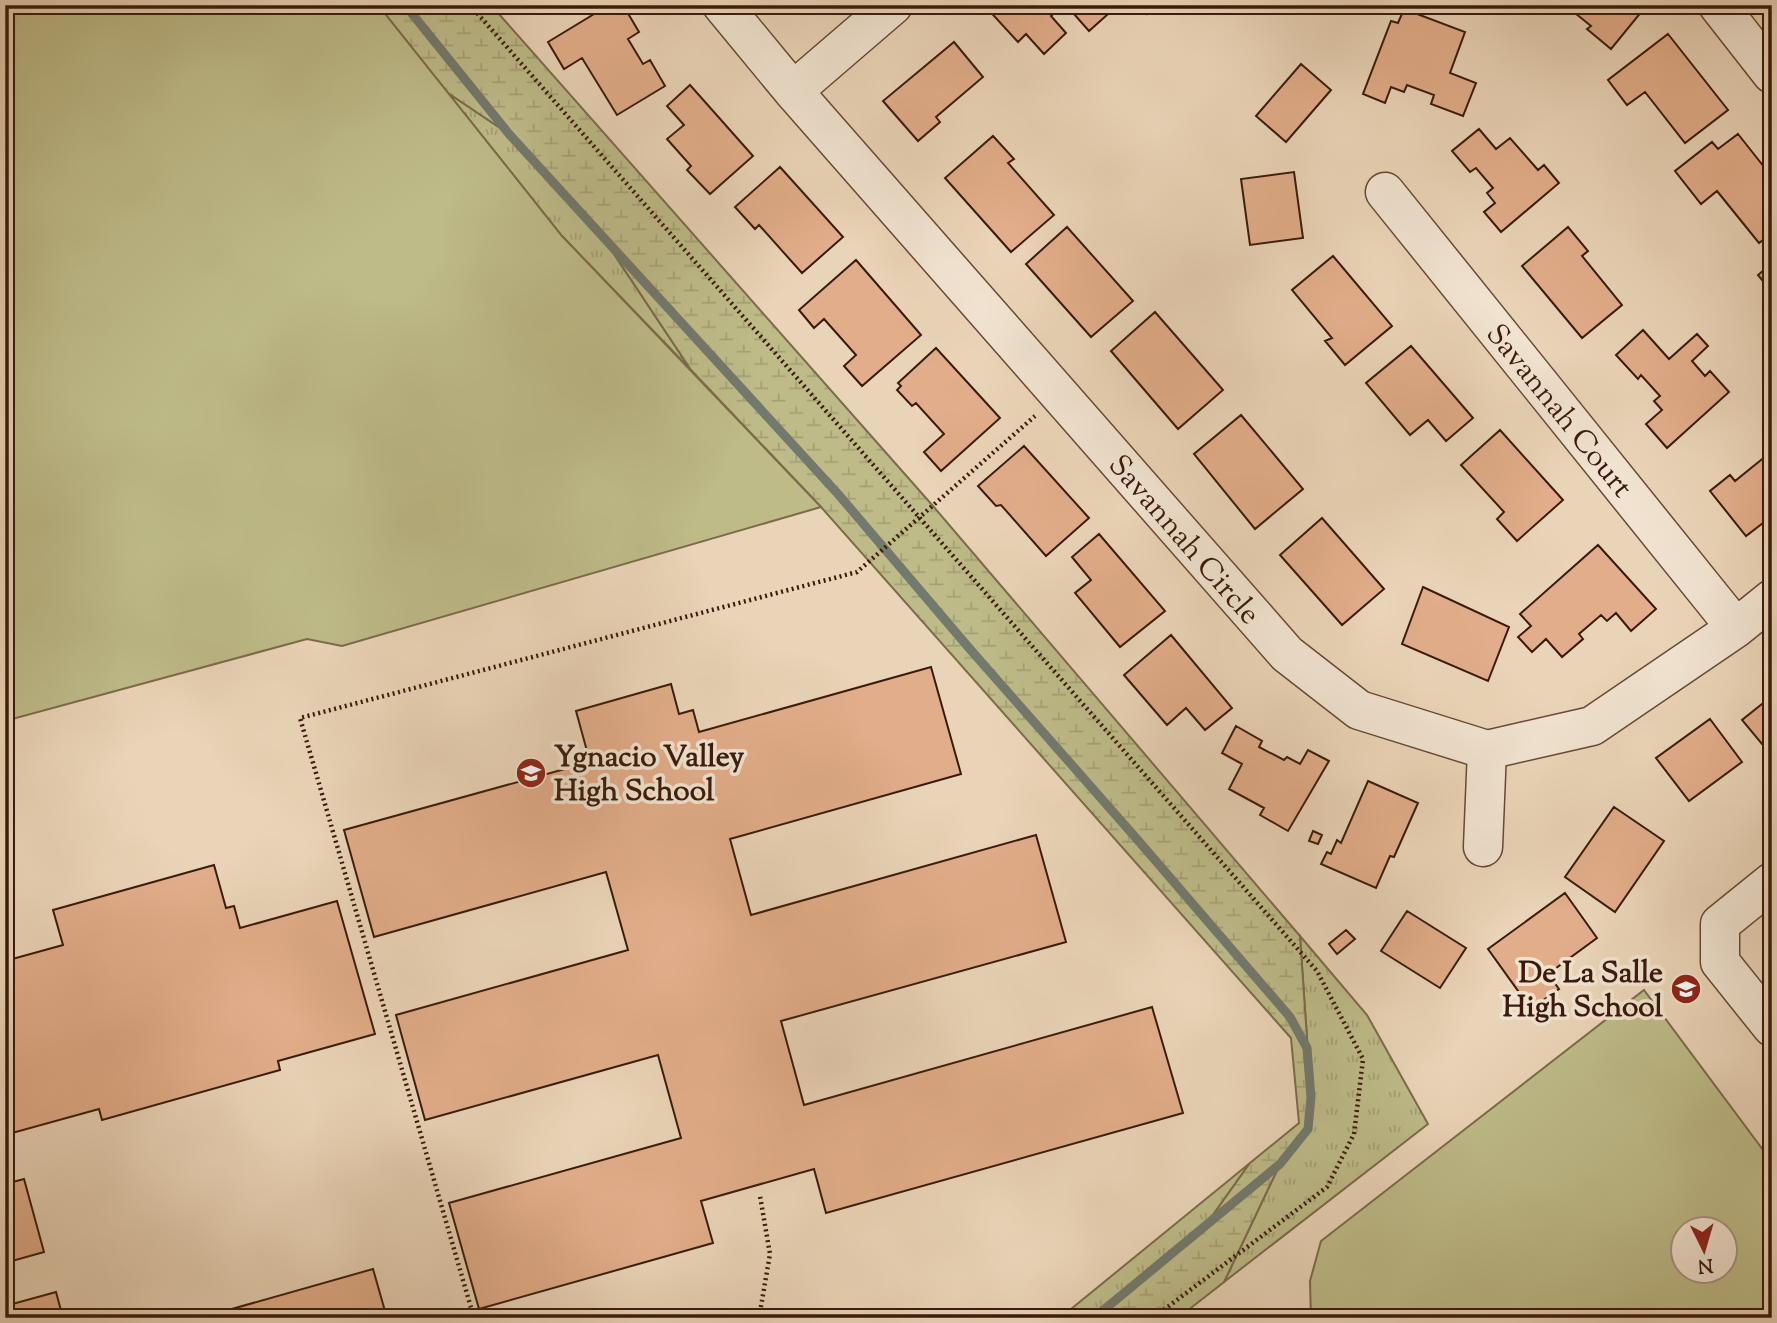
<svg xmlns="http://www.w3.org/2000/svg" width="1777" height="1323" font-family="'Sorts Mill Goudy',serif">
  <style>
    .grass { fill: url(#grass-tufts); stroke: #7c6b4a; stroke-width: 2 }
    .wetland { fill: url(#wetland-marsh); stroke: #7c6b4a; stroke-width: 2 }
    .pitch { fill: #bebb89; stroke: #7c6b4a; stroke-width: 2; fill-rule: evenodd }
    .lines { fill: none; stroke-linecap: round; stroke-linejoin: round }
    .stream { stroke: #72796d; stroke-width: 9 }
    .building { fill: #e2ad8a; stroke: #3a1b0b; stroke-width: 2 }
    .minor-casing { stroke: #664936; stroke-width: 41 }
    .path { stroke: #3a1b0b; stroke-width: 4.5; stroke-dasharray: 2 3.5; stroke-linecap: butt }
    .minor { stroke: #f1e3d0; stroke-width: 38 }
    .labels { text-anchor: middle; stroke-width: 7; stroke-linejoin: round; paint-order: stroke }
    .street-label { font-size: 30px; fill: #3a1b0b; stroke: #f1e3d0 }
    .poi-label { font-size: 30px; font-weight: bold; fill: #3a1b0b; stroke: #f1e3d0; text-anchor: start }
  </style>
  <defs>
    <pattern id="grass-tufts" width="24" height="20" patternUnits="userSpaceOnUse" patternTransform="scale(1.75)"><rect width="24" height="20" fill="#bebb89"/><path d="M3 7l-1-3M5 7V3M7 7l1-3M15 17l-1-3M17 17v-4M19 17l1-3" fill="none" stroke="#a4a075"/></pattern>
    <pattern id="wetland-marsh" width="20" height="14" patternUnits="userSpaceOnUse" patternTransform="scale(1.75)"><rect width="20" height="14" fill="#bebb89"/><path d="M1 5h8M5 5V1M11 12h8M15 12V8" fill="none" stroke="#a4a075"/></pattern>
  </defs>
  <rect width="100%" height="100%" fill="#ead4b7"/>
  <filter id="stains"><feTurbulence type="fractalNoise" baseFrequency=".00286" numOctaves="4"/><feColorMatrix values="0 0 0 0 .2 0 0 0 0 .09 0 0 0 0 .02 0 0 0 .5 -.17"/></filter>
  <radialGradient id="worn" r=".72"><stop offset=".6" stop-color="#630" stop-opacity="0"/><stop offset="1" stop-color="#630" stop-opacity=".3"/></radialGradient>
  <path class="grass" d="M448 93 509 134 602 236 691 370 562 236Z
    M1300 936 1367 1015 1428 1124 1224 1282 1280 1164 1308 1128 1311 1097Z
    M1250 1163 1205 1226 1094 1318H1060Z"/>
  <path class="wetland" d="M378 5H491L933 506 1300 936 1311 1097 1308 1129 1280 1164 1224 1282 1178 1318H1094L1205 1226 1250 1163 1299 1123 1291 1038 821 507 691 370 602 236 509 134 448 93Z"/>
  <path class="pitch" d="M5 5H378L562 236 821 507 342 646 307 639 5 721Z
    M1644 990 1772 1162V1318H1311L1310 1281 1321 1241ZM1682 1228H1724V1270H1682Z"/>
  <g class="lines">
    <path class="stream" d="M405 5 509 134 838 494 969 648 1136 838 1290 1017 1307 1048 1311 1097 1308 1129 1280 1164 1094 1318"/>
  </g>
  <path class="building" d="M609 5H623L639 32 628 39 643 64 650 60 665 86 617 115 582 58 564 69 548 42Z
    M984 5H1063L1051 16 1066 33 1044 54 1026 34 1018 42Z
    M1066 5H1116L1117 6 1089 31Z
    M1139 5H1157L1147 14Z
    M1565 5H1647L1611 49 1587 29 1591 26Z
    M1404 9 1465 32 1450 73 1476 83 1463 116 1431 104 1434 95 1407 85 1404 92 1391 87 1385 103 1363 94 1391 21 1398 23Z
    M1668 34 1728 110 1685 143 1645 92 1627 105 1608 80Z
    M954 42 983 77 936 117 940 122 918 141 883 101Z
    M1301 64 1331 90 1286 142 1256 116Z
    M690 85 753 156 710 194 687 170 691 166 667 139 684 125 667 106Z
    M1479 129 1496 149 1510 138 1538 170 1544 165 1559 183 1501 232 1484 212 1495 203 1487 193 1493 188 1476 168 1470 172 1452 151Z
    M1738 134 1772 177V233L1759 243 1717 191 1701 204 1675 171 1712 142 1718 149Z
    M993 136 1014 159 1008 163 1054 215 1011 252 945 178Z
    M780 167 843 237 802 273 759 225 755 229 735 207Z
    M1294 172 1303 238 1250 245 1241 179Z
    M1067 227 1133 301 1091 337 1026 264Z
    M1568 227 1588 251 1582 256 1622 305 1582 338 1522 266Z
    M1333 256 1392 326 1345 365 1325 341 1332 338 1292 290Z
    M856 260 921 335 862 386 844 366 856 355 824 319 814 328 799 310Z
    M1772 263V292L1758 275Z
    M1155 312 1223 390 1178 429 1111 351Z
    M1643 330 1669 359 1697 334 1708 346 1692 361 1705 376 1710 371 1729 392 1667 448 1646 424 1662 410 1654 401 1660 396 1641 375 1638 379 1616 355Z
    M1411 346 1473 418 1446 441 1428 420 1410 435 1366 383Z
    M936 348 1000 418 941 471 924 452 944 434 916 403 912 406 897 390 901 386 898 383Z
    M1241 415 1303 489 1255 529 1194 454Z
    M1500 430 1563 500 1517 541 1497 519 1504 512 1461 465Z
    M1024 446 1089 518 1046 556 1001 505 996 506 978 486Z
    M1772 451V516L1746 536 1710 491 1730 475 1735 481Z
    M1322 518 1384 589 1342 625 1280 555Z
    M1099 534 1165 611 1120 647 1075 593 1091 580 1072 557Z
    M1598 545 1656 609 1631 631 1616 613 1607 621 1601 615 1579 634 1583 639 1562 657 1546 639 1532 652 1518 637 1531 626 1520 614Z
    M1423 587 1509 627 1488 681 1402 644Z
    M1171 635 1232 708 1205 730 1186 708 1167 725 1124 675Z
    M931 667 961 774 730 839 751 915 1036 835 1066 942 781 1021 804 1105 1152 1007 1183 1113 826 1213 814 1169 701 1201 713 1243 479 1309 449 1203 681 1138 658 1055 425 1120 396 1015 628 950 606 872 374 937 344 830 590 762 576 711 671 684 679 714 693 710 699 732Z
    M1772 696V756L1742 720Z
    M1710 719 1742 762 1689 801 1656 758Z
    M1236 726 1262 741 1259 747 1284 760 1287 757 1300 764 1308 750 1329 761 1288 831 1260 815 1264 808 1229 789 1242 764 1222 753Z
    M1368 781 1418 803 1394 857 1390 856 1376 888 1321 864 1327 852 1331 854 1337 840 1341 843Z
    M1614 807 1664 841 1615 912 1565 877Z
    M1313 831 1322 835 1318 844 1309 841Z
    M214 865 226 908 234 906 240 928 337 901 375 1034 278 1061 280 1070 102 1120 99 1109 5 1135V961L63 945 53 910Z
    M1565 893 1597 938 1548 974 1559 989 1531 1009 1488 949Z
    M1407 911 1466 948 1440 988 1381 951Z
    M1346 930 1355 939 1337 954 1329 944Z
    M24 1179 44 1252 5 1263V1184Z
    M373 1269 387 1318H200Z
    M56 1292 63 1318H5V1306Z"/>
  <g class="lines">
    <g class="minor-casing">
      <path id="minor" d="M722 5 793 91 1287 654 1359 710 1487 750 1592 726 1736 628 1772 599
        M1718 5 1772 74
        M793 91 893 5
        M1385 192 1736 628
        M1483 847 1487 750
        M1772 882 1720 924V962L1772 1027"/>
    </g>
    <path class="path" d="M470 5 1317 971 1363 1059 1354 1134 1327 1187 1153 1318
      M474 1318 300 718 857 572 1035 416
      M759 1318 770 1254 760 1196"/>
    <use href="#minor" class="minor"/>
  </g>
  <defs>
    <g id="school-disc" transform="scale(1.575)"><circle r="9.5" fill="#8f2418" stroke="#f1e3d0"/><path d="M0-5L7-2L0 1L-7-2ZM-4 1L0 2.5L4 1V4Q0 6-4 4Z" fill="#fff"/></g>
  </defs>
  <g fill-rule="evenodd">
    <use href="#school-disc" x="531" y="773"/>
    <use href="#school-disc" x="1686" y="989"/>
  </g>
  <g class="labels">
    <g class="street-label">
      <text transform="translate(1560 410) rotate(51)" y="10">Savannah Court</text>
      <text transform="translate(1185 539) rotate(49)" y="10">Savannah Circle</text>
    </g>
    <g class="poi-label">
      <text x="554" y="766">Ygnacio Valley<tspan x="554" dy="34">High School</tspan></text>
      <text x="1663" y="982" text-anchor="end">De La Salle<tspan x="1663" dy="34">High School</tspan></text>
    </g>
  </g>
  <rect width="1777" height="1323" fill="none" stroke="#ead4b7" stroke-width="28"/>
  <rect x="7" y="7" width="1763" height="1309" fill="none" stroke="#3a1b0b" stroke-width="3.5"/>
  <rect x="14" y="14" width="1749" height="1295" fill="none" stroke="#3a1b0b" stroke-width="2"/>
  <g transform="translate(1704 1250) rotate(175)"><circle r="33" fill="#f1e3d0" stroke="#a89381" stroke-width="2"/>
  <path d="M0-5L12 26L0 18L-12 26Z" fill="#8f2418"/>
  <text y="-10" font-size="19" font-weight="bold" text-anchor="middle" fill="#3a1b0b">N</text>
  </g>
  <rect width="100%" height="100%" filter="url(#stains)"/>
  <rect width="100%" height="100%" fill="url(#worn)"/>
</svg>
